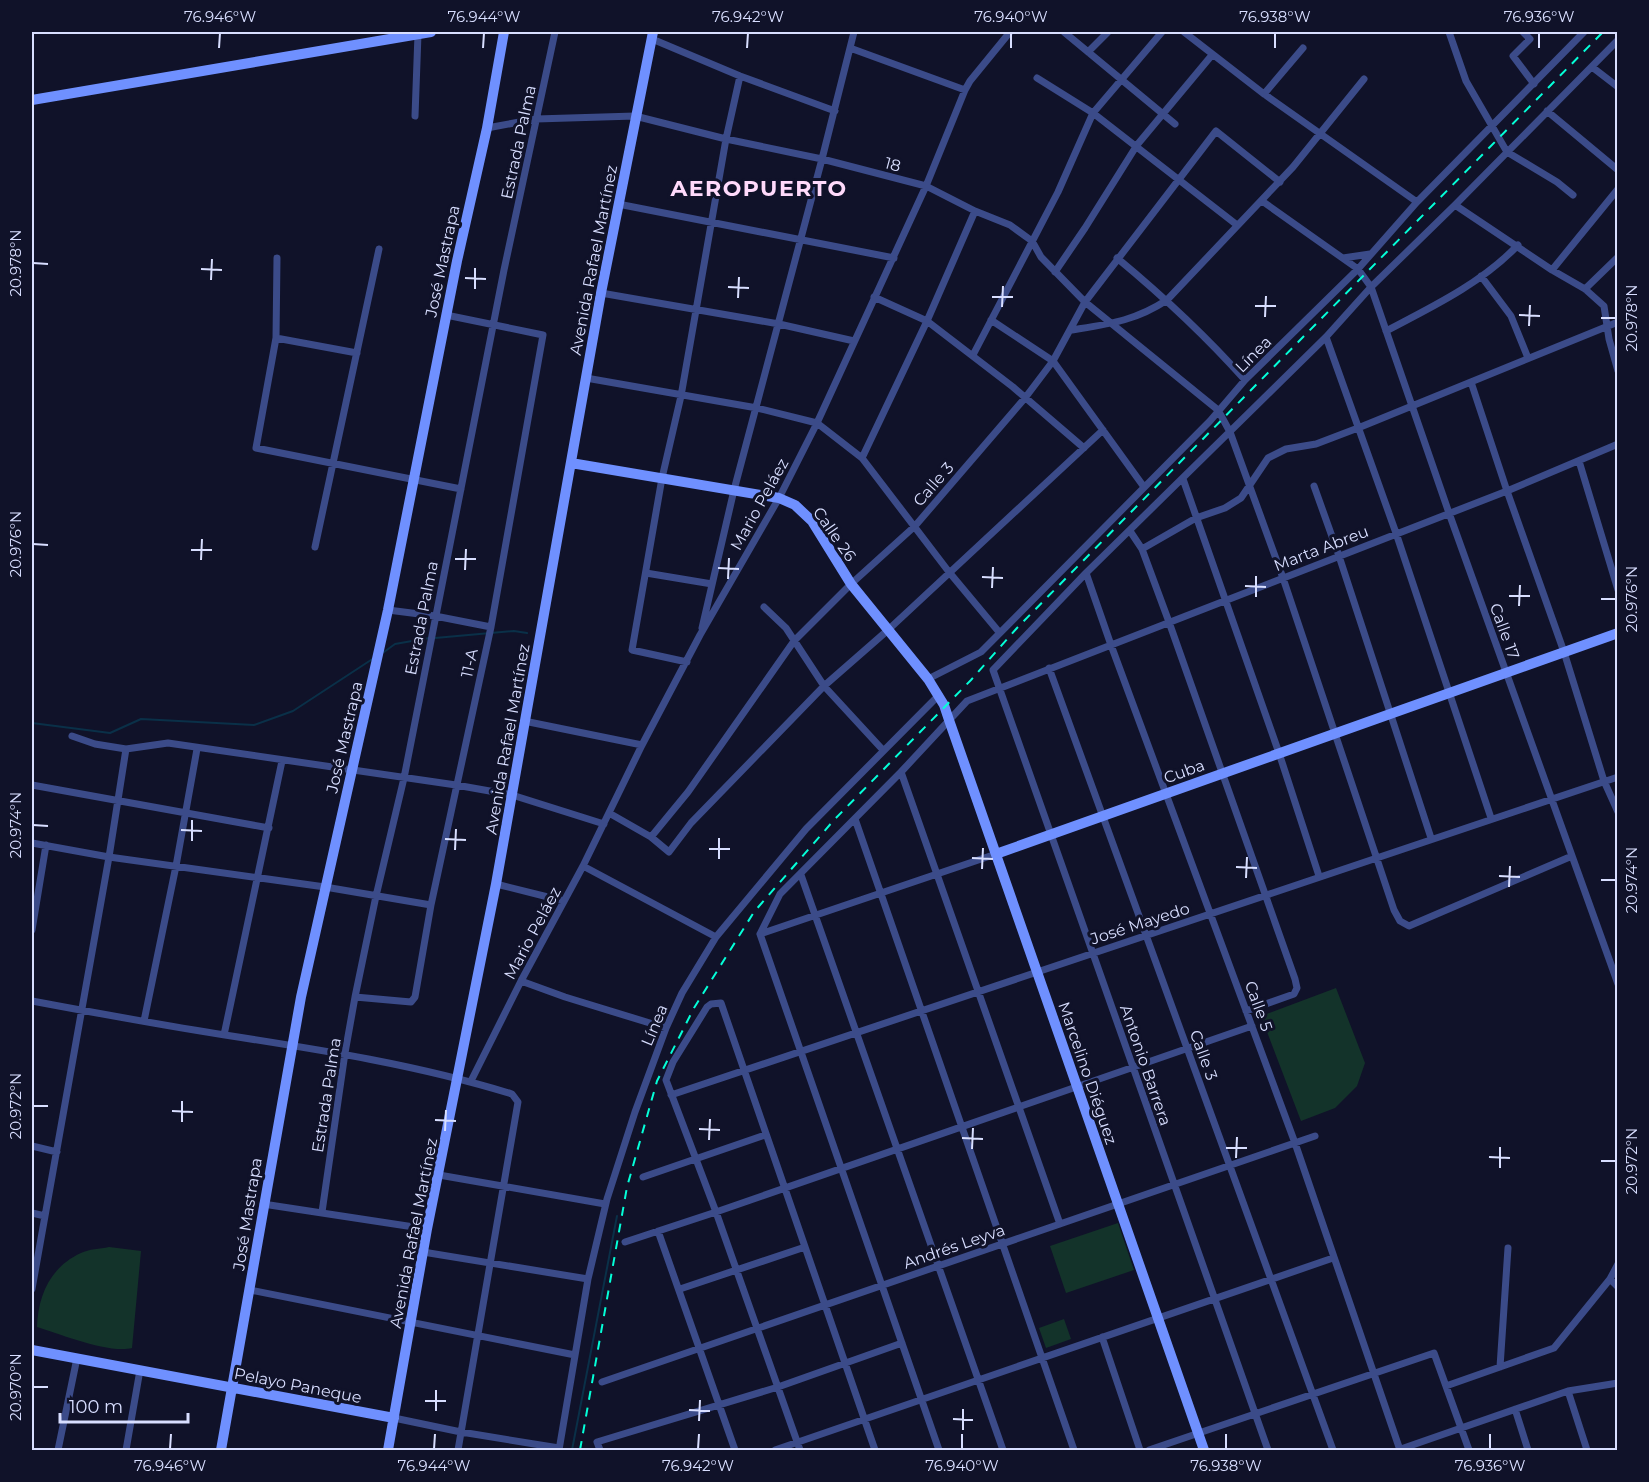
<svg xmlns="http://www.w3.org/2000/svg" width="1649" height="1482" font-family="Montserrat,sans-serif">
  <style>
    .green { fill: #13332a }
    .lines { fill: none; stroke-linecap: round; stroke-linejoin: round }
    .stream { stroke: #0a3048; stroke-width: 2 }
    .street { stroke: #3b4b89; stroke-width: 7 }
    .secondary { stroke: #6f90ff; stroke-width: 10 }
    .rail { stroke: #04ffd8; stroke-width: 2; stroke-dasharray: 9 8; stroke-linecap: butt }
    .ticks { fill: none; stroke: #d8deff; stroke-width: 2 }
    .labels { text-anchor: middle; stroke-width: 6; stroke-linejoin: round; paint-order: stroke }
    .street-label { font-size: 16px; fill: #d8deff; stroke: #101229 }
    .district-label { font-size: 22px; font-weight: bold; letter-spacing: 1.5px; fill: #ffdafb; stroke: #101229 }
    .neatline { fill: none; stroke: #d8deff; stroke-width: 2 }
    .ticks-label { font-size: 15px; text-anchor: middle; fill: #d8deff }
  </style>
  <rect width="100%" height="100%" fill="#101229"/>
  <path class="green" d="M1336 988 1365 1063 1357 1086 1335 1108 1301 1121 1261 1016Z
    M1118 1223 1134 1270 1066 1293 1050 1246Z
    M109 1247 141 1251 132 1348C109 1354 60 1334 37 1327 38 1296 50 1267 81 1253 89 1249 100 1249 109 1247Z
    M1064 1319 1071 1339 1046 1348 1039 1328Z"/>
  <g class="lines">
    <path class="stream" d="M435 638 514 631 527 633
      M384 652 395 644 429 638
      M32 723 110 733 141 719 254 725 293 711 374 658
      M572 1450 617 1216"/>
    <path class="street" d="M1064 32 1175 124
      M1184 32 1264 94 1417 202
      M1449 32 1466 81 1507 152 1557 182 1573 195
      M1523 32 1530 39 1513 56 1534 84
      M652 39 740 76 835 111
      M850 48 965 90
      M1088 52 1108 32
      M1592 67 1618 87
      M1037 78 1093 113 1237 225
      M1264 94 1303 48
      M1547 111 1618 170
      M415 116 418 34
      M487 128 536 119 635 116 726 139 822 159 926 186 975 211 1010 225 1032 241 1041 257 1085 302 1218 410 1230 432 1283 578 1394 910 1400 921 1409 926 1572 856
      M1262 201 1358 269 1371 287 1449 513 1618 984
      M618 204 894 258
      M1455 205 1552 270 1585 289 1604 306 1609 339 1618 371
      M277 258 276 338 256 448 461 489
      M1117 258C1164 297 1205 335 1245 380
      M1343 258 1370 254
      M1552 270 1618 189
      M1055 272 1085 228 1137 145 1212 55
      M1481 276 1511 316 1528 358
      M1585 289 1618 257
      M601 293 779 324 854 341
      M874 297 927 321 1013 387 1084 448
      M991 320 1053 361 1144 487
      M1072 330C1109 324 1135 321 1167 300L1293 167 1364 79
      M1386 331C1432 307 1482 283 1518 245
      M1326 337 1396 533 1491 818
      M276 338 357 353
      M973 355 1058 192 1093 113 1162 32
      M586 378 757 408 817 423 862 458 949 572 999 632
      M1471 382 1507 491 1564 652 1604 781 1618 812
      M862 458 927 321 975 211
      M1579 461 1618 590
      M1183 479 1279 753 1319 876
      M1314 486 1339 556 1431 838
      M1130 531 1142 549 1169 622 1295 979 1297 988 1294 994 1246 1011
      M315 547 379 249
      M1142 549 1196 518 1225 508 1241 498 1268 458 1286 449 1316 444 1358 428 1618 322
      M646 573 712 584
      M1086 573 1111 645 1295 1143 1400 1450
      M764 607 786 628 824 686 882 749
      M388 610 435 616 491 627
      M702 628 734 490 822 159 854 32
      M687 662 632 650 662 478 681 396 726 139 740 76
      M1049 668 1333 1450
      M928 679 981 652 1210 421 1245 380 1358 269 1417 202 1584 32
      M524 721 642 745
      M126 749 168 743 456 785 512 795 604 824
      M901 772 1060 1224
      M32 785 269 828
      M609 813 651 837 669 852 691 823 824 686 888 630 1103 430
      M855 819 1074 1450
      M651 837 688 792 794 641 851 584 915 526 1025 398 1053 361 1085 302 1216 131 1280 182
      M32 843 109 857 325 887 431 905
      M583 866 716 937
      M801 875 1003 1450
      M496 884 564 901
      M32 930 46 845
      M760 934 780 894 901 772 967 701 1507 491 1618 444
      M760 934 939 1450
      M760 934 996 854
      M521 981 565 997 666 1028
      M355 997 411 1002 415 997 431 905 491 627 543 335 446 315
      M32 1001C96 1013 161 1025 225 1035 322 1050 418 1065 512 1094L518 1102 458 1450
      M144 1021 176 866 197 749
      M224 1035 282 761
      M471 1081 521 981 583 866 642 745 700 635 779 498 817 423 926 186 965 90 970 81 1010 32
      M671 1095 1618 777
      M32 1146 57 1152
      M439 1175 605 1204
      M643 1177 765 1135
      M263 1204 427 1229
      M322 1212 345 1053 355 997 376 896 404 778 504 270 555 32
      M32 1213 45 1216
      M658 1231 735 1450
      M625 1242 716 1212 1252 1026
      M423 1252 588 1279
      M1610 1279 1618 1287
      M32 1289 109 857 126 749 95 744 72 736
      M680 1289 805 1247
      M250 1290 575 1355
      M1102 1337 1140 1450
      M1500 1367 1508 1248
      M602 1382 1315 1136
      M1446 1386 1554 1348 1610 1279 1618 1264
      M1568 1391 1587 1450
      M1515 1409 1528 1450
      M394 1418 461 1432 559 1448
      M58 1450 77 1358
      M126 1450 140 1370
      M559 1450 588 1279 607 1199 635 1112 666 1028 682 993 716 937 806 829 939 695
      M600 1450 597 1442 778 1387 902 1343
      M775 1450 1333 1258
      M800 1450 716 1212 666 1080 673 1062 707 1007 711 1004 721 1003 875 1450
      M1149 1450 1434 1353 1469 1450
      M1268 1450 993 670 1086 573 1326 337 1371 287 1455 205 1618 40
      M1398 1450 1568 1391 1618 1383"/>
    <path class="secondary" d="M32 100 431 32
      M571 463 779 498 795 505 812 521 851 584 928 679 944 705 949 720 1204 1450
      M996 854 1618 633
      M32 1350 394 1418
      M221 1450 301 997 388 610 457 261 487 128 504 32
      M388 1450 427 1229 496 884 601 293 653 32"/>
    <path class="rail" d="M580 1450 627 1187 657 1081 694 1008 754 912 834 820 971 680 1017 628 1603 32"/>
  </g>
  <path class="ticks" d="M219 48 220 33M483 48 484 33M747 48 748 33M1011 48V33M1275 48V33M1539 48V33M33 263 48 264M201 269 222 270M465 278 486 279M211 280 212 259M728 287 749 288M475 289V268M992 297H1013M738 298 739 277M1255 306H1276M1002 307 1003 286M1519 315 1540 316M1265 317 1266 296M1601 318H1616M1529 326 1530 305M33 544 48 545M191 550H212M455 559H476M201 560 202 539M718 568 739 569M465 570 466 549M982 577 1003 578M728 579 729 558M1245 586 1266 587M992 588 993 567M1509 596H1530M1256 597V576M1601 599H1616M1519 606 1520 585M33 825 48 826M181 830 202 831M445 839 466 840M192 841V820M709 849H730M455 850 456 829M972 858 993 859M719 859V838M1236 867 1257 868M982 869 983 848M1499 876 1520 877M1246 878 1247 857M1601 880H1616M1509 887 1510 866M33 1106H48M172 1111 193 1112M435 1120 456 1121M182 1122V1101M699 1129 720 1130M445 1131 446 1110M962 1138 983 1139M709 1140 710 1119M1226 1148H1247M972 1149 973 1128M1489 1157 1510 1158M1236 1158 1237 1137M1601 1161H1616M1500 1168V1147M33 1387H48M425 1401H446M689 1410 710 1411M436 1411V1390M953 1419 973 1420M699 1421 700 1400M963 1430V1409M170 1449 171 1434M434 1449 435 1434M698 1449 699 1434M962 1449V1434M1226 1449V1434M1490 1449V1434"/>
  <g class="labels">
    <g class="street-label">
      <text transform="translate(518 142) rotate(-78)" y="6">Estrada Palma</text>
      <text transform="translate(893 164) rotate(15)" y="6">18</text>
      <text transform="translate(593 260) rotate(-79)" y="6">Avenida Rafael Martínez</text>
      <text transform="translate(442 261) rotate(-78)" y="6">José Mastrapa</text>
      <text transform="translate(1253 354) rotate(-45)" y="6">Línea</text>
      <text transform="translate(933 484) rotate(-49)" y="6">Calle 3</text>
      <text transform="translate(759 504) rotate(-61)" y="6">Mario Peláez</text>
      <text transform="translate(835 534) rotate(55)" y="6">Calle 26</text>
      <text transform="translate(1321 548) rotate(-21)" y="6">Marta Abreu</text>
      <text transform="translate(421 618) rotate(-79)" y="6">Estrada Palma</text>
      <text transform="translate(1505 631) rotate(70)" y="6">Calle 17</text>
      <text transform="translate(469 663) rotate(-78)" y="6">11-A</text>
      <text transform="translate(344 737) rotate(-77)" y="6">José Mastrapa</text>
      <text transform="translate(507 739) rotate(-80)" y="6">Avenida Rafael Martínez</text>
      <text transform="translate(1184 771) rotate(-20)" y="6">Cuba</text>
      <text transform="translate(1140 923) rotate(-18)" y="6">José Mayedo</text>
      <text transform="translate(532 933) rotate(-62)" y="6">Mario Peláez</text>
      <text transform="translate(1259 1006) rotate(70)" y="6">Calle 5</text>
      <text transform="translate(654 1025) rotate(-67)" y="6">Línea</text>
      <text transform="translate(1204 1055) rotate(70)" y="6">Calle 3</text>
      <text transform="translate(1146 1065) rotate(71)" y="6">Antonio Barrera</text>
      <text transform="translate(1088 1073) rotate(71)" y="6">Marcelino Diéguez</text>
      <text transform="translate(326 1095) rotate(-81)" y="6">Estrada Palma</text>
      <text transform="translate(247 1214) rotate(-81)" y="6">José Mastrapa</text>
      <text transform="translate(413 1233) rotate(-79)" y="6">Avenida Rafael Martínez</text>
      <text transform="translate(954 1246) rotate(-19)" y="6">Andrés Leyva</text>
      <text transform="translate(298 1385) rotate(11)" y="6">Pelayo Paneque</text>
    </g>
    <g class="district-label">
      <text x="759" y="196">AEROPUERTO</text>
    </g>
  </g>
  <rect width="1649" height="1482" fill="none" stroke="#101229" stroke-width="66"/>
  <path d="M60 1413v9h128v-9" fill="none" stroke="#d8deff" stroke-width="3"/>
  <text x="69" y="1413" font-size="18" fill="#d8deff" stroke="#101229" stroke-width="4.5" paint-order="stroke">100 m</text>
  <rect x="33" y="33" width="1583" height="1416" class="neatline"/>
  <g class="ticks-label">
    <text x="220" y="22">76.946°W</text>
    <text x="484" y="22">76.944°W</text>
    <text x="748" y="22">76.942°W</text>
    <text x="1011" y="22">76.940°W</text>
    <text x="1275" y="22">76.938°W</text>
    <text x="1539" y="22">76.936°W</text>
    <text transform="translate(16 263) rotate(-90)" y="5">20.978°N</text>
    <text transform="translate(1632 318) rotate(-90)" y="5">20.978°N</text>
    <text transform="translate(16 544) rotate(-90)" y="5">20.976°N</text>
    <text transform="translate(1632 599) rotate(-90)" y="5">20.976°N</text>
    <text transform="translate(16 825) rotate(-90)" y="5">20.974°N</text>
    <text transform="translate(1632 880) rotate(-90)" y="5">20.974°N</text>
    <text transform="translate(16 1106) rotate(-90)" y="5">20.972°N</text>
    <text transform="translate(1632 1161) rotate(-90)" y="5">20.972°N</text>
    <text transform="translate(16 1387) rotate(-90)" y="5">20.970°N</text>
    <text x="170" y="1471">76.946°W</text>
    <text x="434" y="1471">76.944°W</text>
    <text x="698" y="1471">76.942°W</text>
    <text x="962" y="1471">76.940°W</text>
    <text x="1226" y="1471">76.938°W</text>
    <text x="1490" y="1471">76.936°W</text>
  </g>
</svg>
